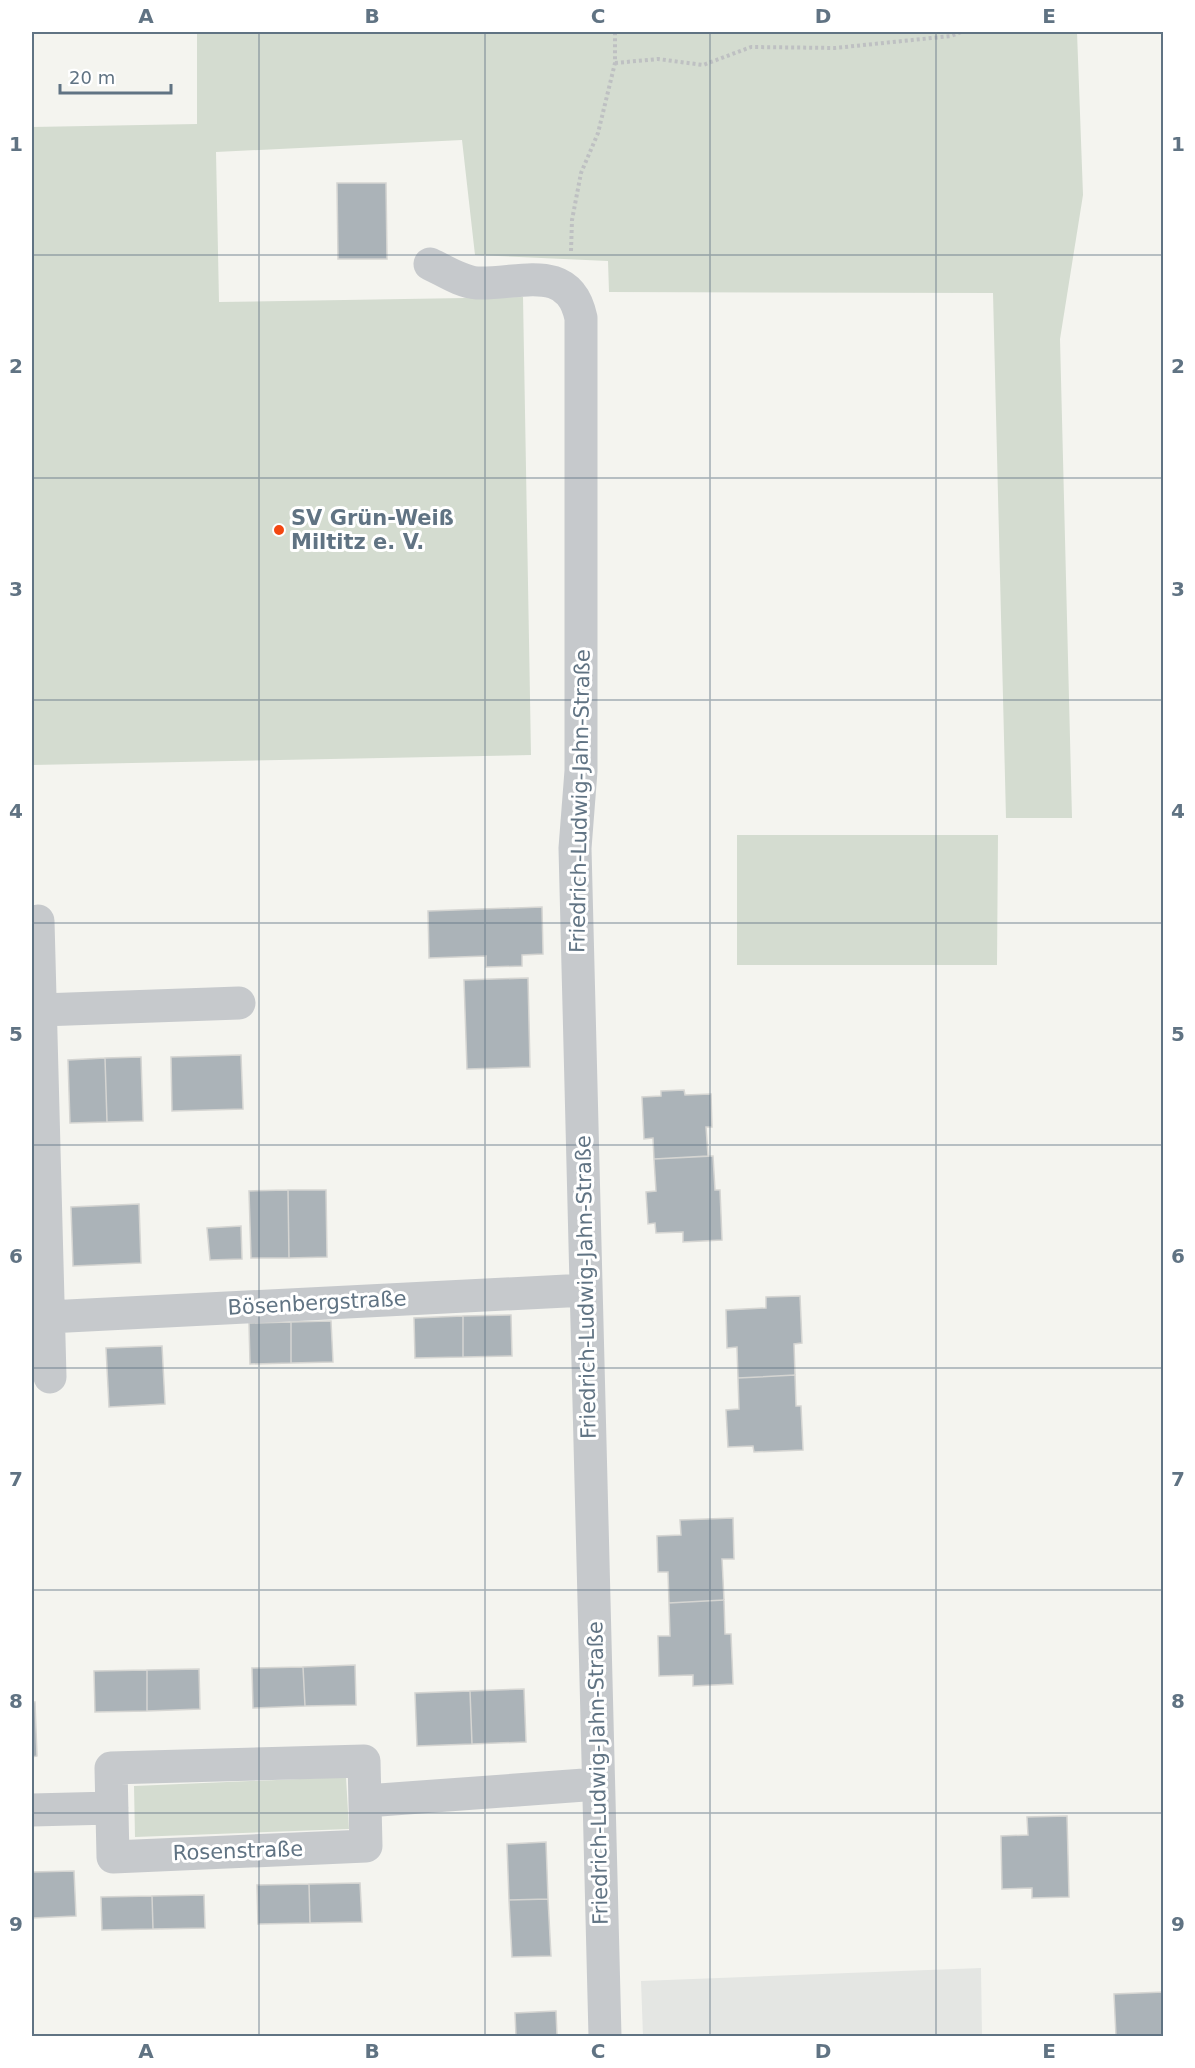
<svg xmlns="http://www.w3.org/2000/svg" width="1195" height="2068" font-family="'DejaVu Sans',sans-serif">
  <style>
    .built { fill: #e4e6e3 }
    .green { fill: #d4dcd0 }
    .building { fill: #abb3b8; stroke: #d5d5d2; stroke-width: 1.5 }
    .lines { fill: none; stroke-linecap: round; stroke-linejoin: round }
    .path { stroke: #bec0c2; stroke-width: 4; stroke-dasharray: 3 3; stroke-linecap: butt }
    .street { stroke: #c6c9cc; stroke-width: 33 }
    .grid { fill: none; stroke: #607383; stroke-width: 1.5; stroke-opacity: 0.55 }
    .poi-dot { fill: #f34711; stroke: #fff; stroke-width: 2 }
    .labels { text-anchor: middle; stroke-width: 6; stroke-linejoin: round; paint-order: stroke }
    .poi-label { font-size: 21px; font-weight: bold; fill: #607383; stroke: #fff; text-anchor: start }
    .street-label { font-size: 21px; fill: #607383; stroke: #fff }
    .neatline { fill: none; stroke: #607383; stroke-width: 2 }
    .grid-label { font-size: 20px; text-anchor: middle; font-weight: bold; fill: #607383 }
  </style>
  <rect width="100%" height="100%" fill="#f4f4ef"/>
  <path class="built" d="M981 1968 982 2036H643L641 1981Z"/>
  <path class="green" d="M197 32H1077L1083 195 1060 339 1072 818H1006L993 293 609 292 608 261 475 255 462 140 216 152 219 302 523 297 531 755 32 765V127L197 124Z
    M737 835H998L997 965H737Z
    M346 1777 349 1829 135 1837 134 1786Z"/>
  <path class="building" d="M337 183H386L387 259H338Z
    M542 907 543 954 522 955V966L486 967V956L429 958 428 911Z
    M528 978 530 1067 467 1069 464 980Z
    M241 1055 243 1109 172 1111 171 1057Z
    M141 1057 143 1121 107 1122 105 1058Z
    M105 1058 107 1122 70 1123 68 1060Z
    M684 1090 685 1095 711 1094 712 1127H706L708 1156 654 1159 653 1138 644 1139 642 1097 661 1096V1091Z
    M713 1156 715 1190H720L722 1240 683 1242V1232L656 1233 655 1223 648 1224 646 1192 656 1191 654 1159Z
    M288 1190H326L327 1257 289 1258Z
    M288 1190 289 1258H251L249 1191Z
    M139 1204 141 1263 73 1266 71 1207Z
    M241 1226 242 1259 210 1260 207 1228Z
    M800 1296 802 1343 794 1344 795 1375 738 1378 737 1347 727 1348 726 1310 766 1308V1297Z
    M511 1315 512 1356 463 1357V1316Z
    M463 1316V1357L415 1358 414 1318Z
    M331 1321 333 1362 291 1363V1322Z
    M291 1322V1363L250 1364 249 1323Z
    M162 1346 165 1404 109 1407 106 1348Z
    M795 1375 796 1406H801L803 1450 754 1452 753 1446 728 1447 726 1410 739 1409 738 1378Z
    M733 1518 734 1559H722L724 1600 669 1603 668 1572H658L657 1536 681 1535 680 1520Z
    M724 1600 725 1634H731L733 1684 693 1686V1675L659 1676 658 1636H670L669 1603Z
    M355 1665 356 1705 305 1706 303 1667Z
    M303 1667 305 1706 253 1708 252 1668Z
    M199 1669 200 1709 147 1711V1670Z
    M147 1670V1711L95 1712 94 1671Z
    M524 1689 526 1742 472 1744 470 1691Z
    M470 1691 472 1744 417 1746 415 1693Z
    M32 1702H35L37 1756 32 1757Z
    M1067 1816 1069 1897 1032 1898V1888L1002 1889 1001 1836 1028 1835 1027 1817Z
    M546 1842 548 1899 509 1900 507 1844Z
    M74 1871 76 1916 32 1918V1872Z
    M360 1883 362 1922 310 1923 309 1884Z
    M309 1884 310 1923 258 1924 257 1885Z
    M204 1895 205 1928 153 1929 152 1896Z
    M152 1896 153 1929 102 1930 101 1897Z
    M548 1899 551 1956 512 1957 509 1900Z
    M1164 1992V2036H1116L1114 1994Z
    M556 2011 557 2036H516L515 2013Z"/>
  <g class="lines">
    <path class="path" d="M615 63 658 59 703 65 751 47 835 48 951 36 961 32
      M571 251 572 220 581 173 598 133 615 63V32"/>
    <path class="street" d="M430 264C445 271 461 282 477 283 518 285 569 261 581 318V771L575 848 605 2036
      M38 921 50 1377
      M41 1010 239 1003
      M48 1317 586 1290
      M364 1761 366 1846 113 1857 111 1768Z
      M366 1801 598 1784
      M32 1810 112 1808"/>
  </g>
  <path class="grid" d="M259 32V2036M485 32V2036M710 32V2036M936 32V2036M32 255H1164M32 478H1164M32 700H1164M32 923H1164M32 1145H1164M32 1368H1164M32 1590H1164M32 1813H1164"/>
  <circle class="poi-dot" cx="279" cy="530" r="6"/>
  <g class="labels">
    <g class="poi-label">
      <text x="291" y="525">SV Grün-Weiß<tspan x="291" dy="24">Miltitz e. V.</tspan></text>
    </g>
    <g class="street-label">
      <text transform="translate(580 801) rotate(-89)" y="7">Friedrich-Ludwig-Jahn-Straße</text>
      <text transform="translate(586 1287) rotate(-91)" y="7">Friedrich-Ludwig-Jahn-Straße</text>
      <text transform="translate(317 1303) rotate(-3)" y="7">Bösenbergstraße</text>
      <text transform="translate(598 1773) rotate(-91)" y="7">Friedrich-Ludwig-Jahn-Straße</text>
      <text transform="translate(238 1851) rotate(-2)" y="7">Rosenstraße</text>
    </g>
  </g>
  <rect width="1195" height="2068" fill="none" stroke="#ffffff" stroke-width="66"/>
  <path d="M60 84v9h111v-9" fill="none" stroke="#607383" stroke-width="3"/>
  <text x="69" y="84" font-size="18" fill="#607383" stroke="#ffffff" stroke-width="4.5" paint-order="stroke">20 m</text>
  <rect x="33" y="33" width="1129" height="2002" class="neatline"/>
  <g class="grid-label">
    <text x="146" y="23">A</text>
    <text x="372" y="23">B</text>
    <text x="598" y="23">C</text>
    <text x="823" y="23">D</text>
    <text x="1049" y="23">E</text>
    <text x="16" y="151">1</text>
    <text x="1178" y="151">1</text>
    <text x="16" y="373">2</text>
    <text x="1178" y="373">2</text>
    <text x="16" y="596">3</text>
    <text x="1178" y="596">3</text>
    <text x="16" y="818">4</text>
    <text x="1178" y="818">4</text>
    <text x="16" y="1041">5</text>
    <text x="1178" y="1041">5</text>
    <text x="16" y="1263">6</text>
    <text x="1178" y="1263">6</text>
    <text x="16" y="1486">7</text>
    <text x="1178" y="1486">7</text>
    <text x="16" y="1708">8</text>
    <text x="1178" y="1708">8</text>
    <text x="16" y="1931">9</text>
    <text x="1178" y="1931">9</text>
    <text x="146" y="2058">A</text>
    <text x="372" y="2058">B</text>
    <text x="598" y="2058">C</text>
    <text x="823" y="2058">D</text>
    <text x="1049" y="2058">E</text>
  </g>
</svg>
